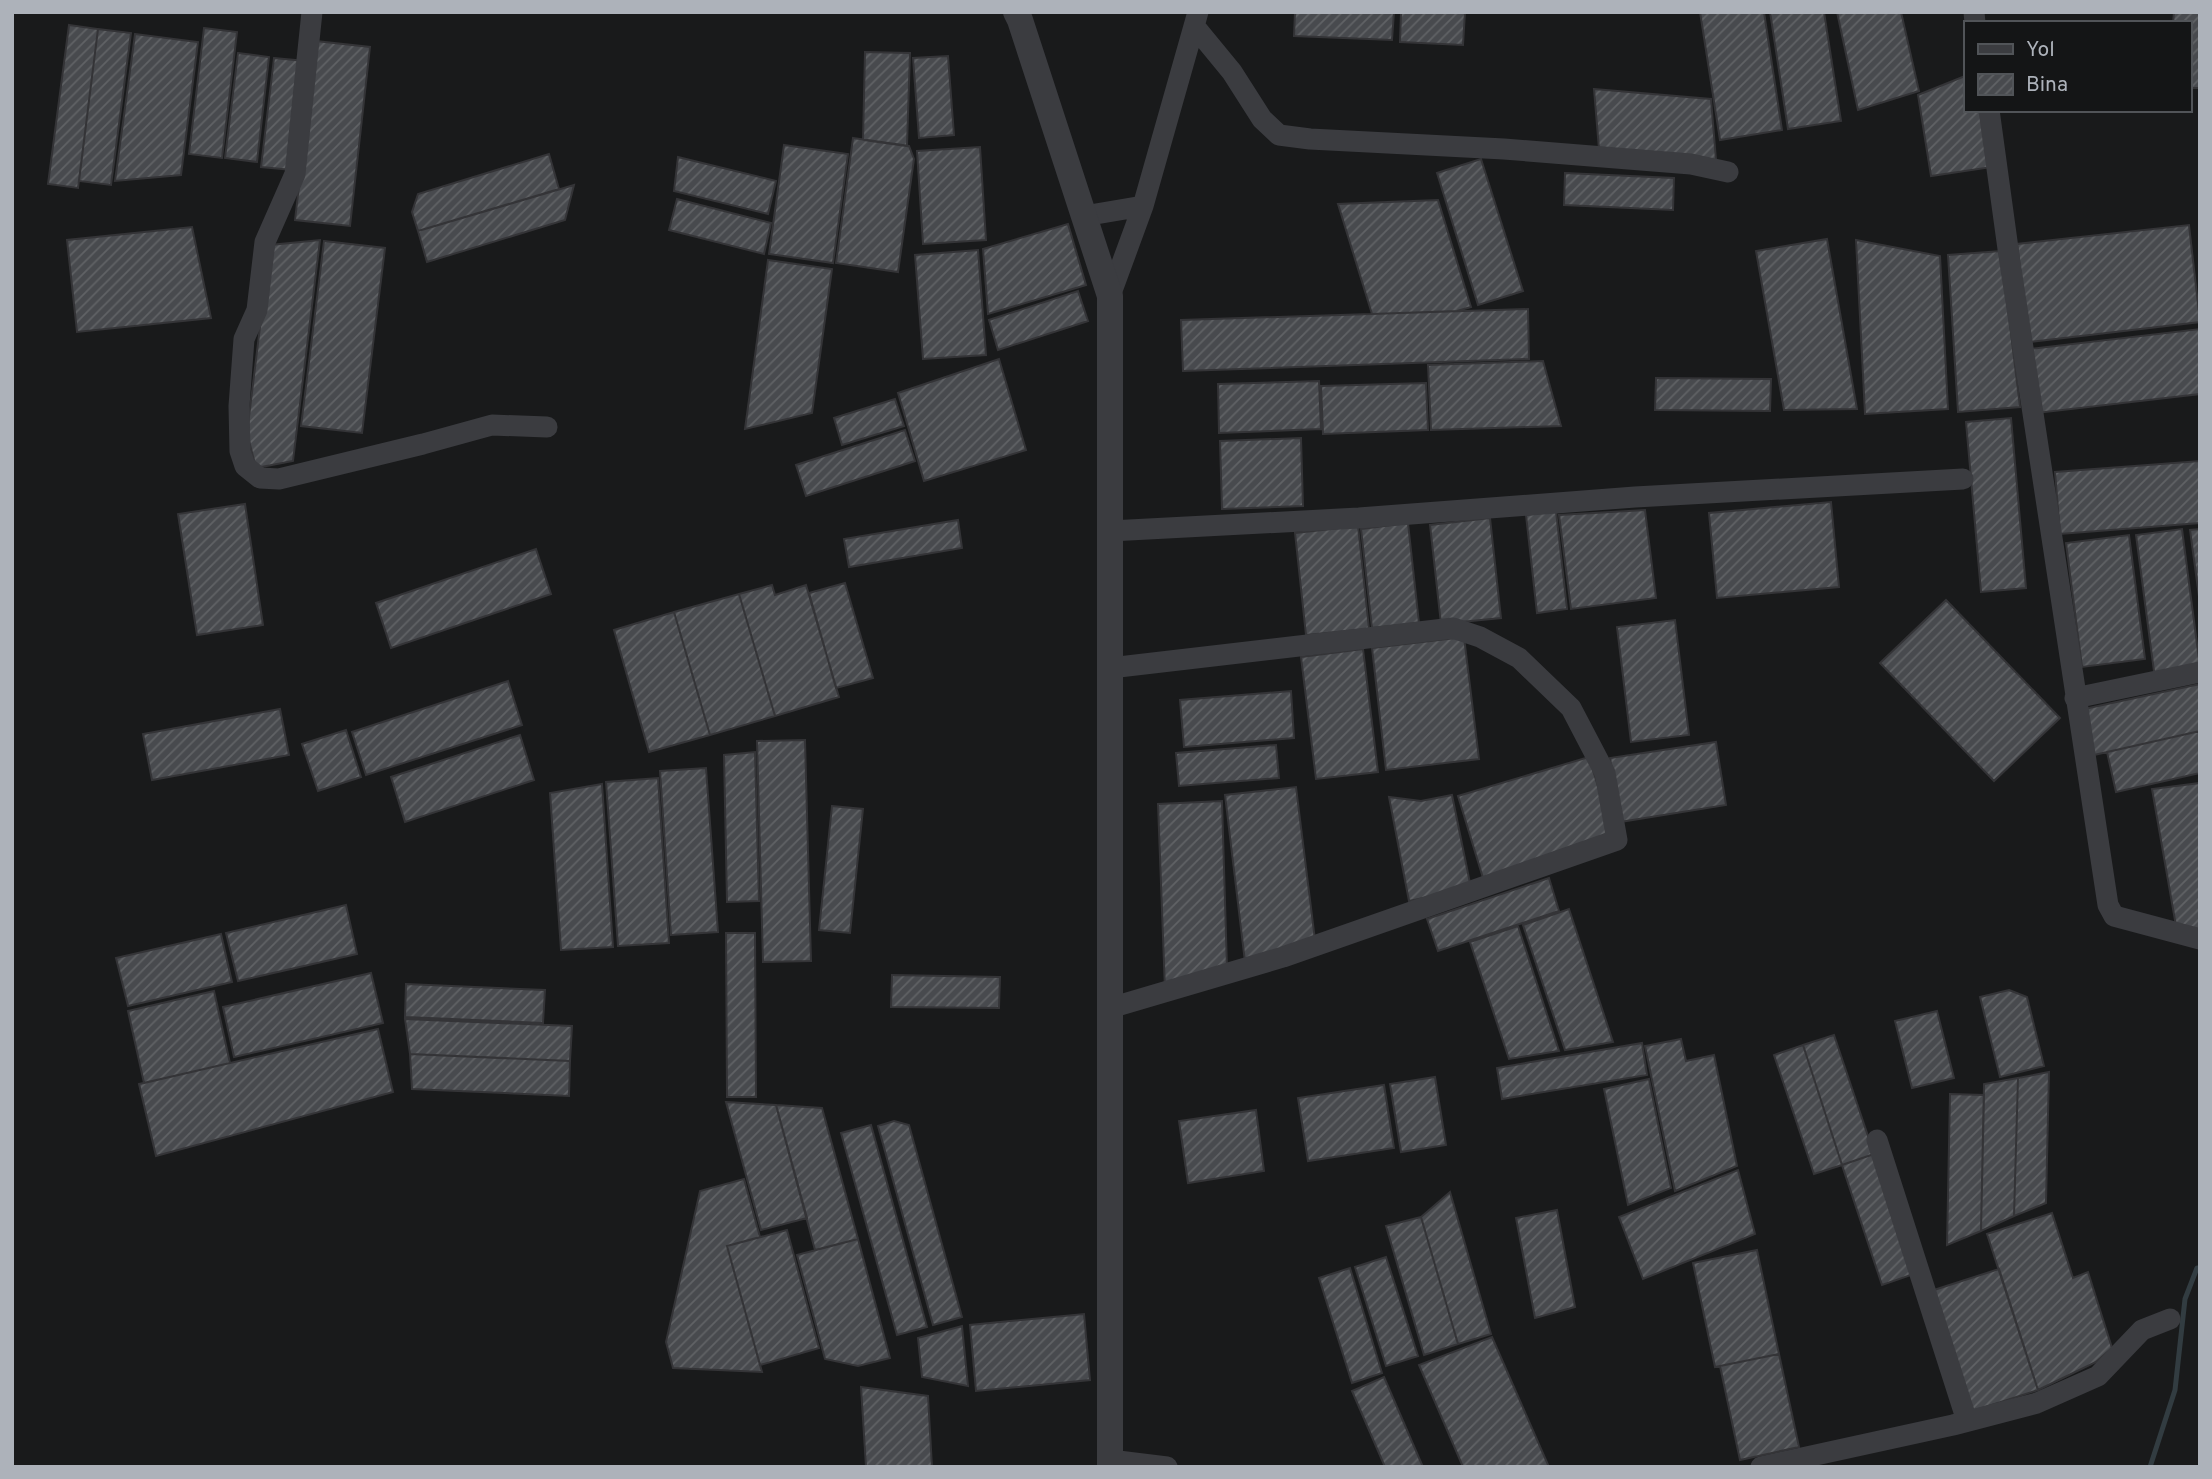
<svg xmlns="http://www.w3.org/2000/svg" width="2212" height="1479" font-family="Overpass,sans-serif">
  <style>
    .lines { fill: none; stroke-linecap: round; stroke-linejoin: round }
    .stream { stroke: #323c41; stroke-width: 5 }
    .building { fill: url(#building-hatch); stroke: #343437; stroke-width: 2 }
    .minor { stroke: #3b3c40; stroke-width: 21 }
    .tertiary { stroke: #3b3c40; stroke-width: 26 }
  </style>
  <defs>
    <pattern id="building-hatch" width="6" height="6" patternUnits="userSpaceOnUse" patternTransform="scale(1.75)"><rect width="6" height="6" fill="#484a4e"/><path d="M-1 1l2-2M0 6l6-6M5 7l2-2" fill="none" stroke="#606265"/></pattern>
  </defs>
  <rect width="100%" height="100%" fill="#191a1b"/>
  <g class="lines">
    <path class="stream" d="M2150 1467 2175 1390 2185 1299 2197 1268H2200"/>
  </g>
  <path class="building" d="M1295 12H1394L1392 40 1294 36Z
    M1401 12H1465L1463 45 1400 42Z
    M1700 12H1764L1782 130 1720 140Z
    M1770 12H1824L1841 121 1788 129Z
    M1837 12H1901L1919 91 1858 110Z
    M2174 12H2200V88H2189V23H2173Z
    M69 25 98 29 78 188 48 184Z
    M204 28 237 32 222 158 189 154Z
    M98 29 131 33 111 185 79 181Z
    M135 34 198 42 181 175 115 181Z
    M316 41 370 47 350 226 295 220Z
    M865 52 910 53 907 146 863 140Z
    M238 53 269 57 257 162 225 158Z
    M948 56 954 135 919 138 913 58Z
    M274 58 305 61 292 170 261 167Z
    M1965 76V110H1983L1992 167 1931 176 1918 95Z
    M1594 89 1711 99 1716 160 1599 149Z
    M853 138 909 146 914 159 898 272 836 263Z
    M784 145 848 154 833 263 769 254Z
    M980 147 986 240 923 244 917 151Z
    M549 154 559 189 418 231 412 212 418 194Z
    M678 157 776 181 768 214 674 191Z
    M1481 159 1523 291 1478 305 1437 173Z
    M1565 173 1674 178 1673 210 1564 205Z
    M574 185 565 220 427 262 418 231Z
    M677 199 771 223 764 254 669 230Z
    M1438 200 1471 307 1457 311 1372 314 1338 204Z
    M1068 224 1086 285 988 314 983 249Z
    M2189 225 2200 322 2029 342 2017 244Z
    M192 227 211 318 77 332 67 240Z
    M1827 239 1857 409 1784 410 1756 251Z
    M320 240 293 461 256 468 247 433 270 245Z
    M1856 240 1940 256 1948 409 1865 414Z
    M324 241 385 248 362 433 301 426Z
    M978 250 986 355 923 359 915 255Z
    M2001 251 2020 407 1958 412 1948 255Z
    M768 260 832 269 812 413 745 429Z
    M1078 291 1088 321 998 350 989 320Z
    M1528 309 1529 359 1183 371 1181 320Z
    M2200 329V394L2037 413 2029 349Z
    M999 359 1026 450 924 481 898 393Z
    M1543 361 1561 426 1431 430 1428 365Z
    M1656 378 1771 379 1770 411 1655 410Z
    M1319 381 1321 429 1219 433 1218 384Z
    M1426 383 1428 430 1323 434 1321 386Z
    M895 399 904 426 842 445 834 418Z
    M2011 418 2026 588 1981 592 1966 422Z
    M905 430 915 461 806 496 796 465Z
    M1301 438 1303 506 1222 509 1220 441Z
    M2200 461V523L2060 534 2055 472Z
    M1831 502 1839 587 1717 598 1709 513Z
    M245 504 263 625 197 635 178 514Z
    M1645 510 1656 598 1571 609 1559 515Z
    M1556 511 1567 609 1537 613 1526 515Z
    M1490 518 1501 618 1441 624 1430 525Z
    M958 520 962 548 849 567 844 539Z
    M1408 523 1419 623 1372 628 1361 529Z
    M1358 526 1369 629 1306 635 1295 533Z
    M2182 529 2200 667 2155 679 2136 535Z
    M2200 529V604L2190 530Z
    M2129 535 2145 659 2082 667 2066 543Z
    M536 549 551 594 391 648 376 603Z
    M845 583 873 678 836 688 809 593Z
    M772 585 775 595 806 585 839 697 775 716 739 594Z
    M739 594 775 716 710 735 674 612Z
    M1946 600 2060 718 1994 781 1880 663Z
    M674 612 710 735 649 752 614 630Z
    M1675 620 1689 735 1631 742 1617 627Z
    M1464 637 1479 759 1386 770 1372 648Z
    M1363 649 1378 772 1316 779 1301 657Z
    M508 681 522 725 366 775 352 732Z
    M2200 684V731L2094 755 2084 709Z
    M1291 691 1294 738 1184 747 1180 700Z
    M280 709 289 755 152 780 143 734Z
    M346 730 361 777 318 791 302 744Z
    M2200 731V773L2116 792 2107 752Z
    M520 735 534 780 405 822 391 777Z
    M805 740 811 961 763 962 757 741Z
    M1716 742 1726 805 1620 822 1610 758Z
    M1276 745 1279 778 1179 786 1176 753Z
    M755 752 759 901 727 902 724 755Z
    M1589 757 1614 839 1483 878 1458 796Z
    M706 768 718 932 671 935 660 771Z
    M658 778 669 943 618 946 606 782Z
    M2200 783V932L2176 926 2152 789Z
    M602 784 613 947 561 950 550 793Z
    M1296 787 1315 940 1245 962 1225 795Z
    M1452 795 1471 888 1409 901 1389 797 1421 801Z
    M1222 801 1227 968 1165 990 1158 804Z
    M832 806 863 809 850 933 819 930Z
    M1549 878 1559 911 1438 951 1427 919Z
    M346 905 357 954 238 981 226 933Z
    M1569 909 1613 1042 1565 1050 1523 925Z
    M1518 926 1559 1051 1509 1059 1470 942Z
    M726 933H755L756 1097H727Z
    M221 934 232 982 128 1006 116 958Z
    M371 973 383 1023 234 1057 223 1007Z
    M892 975 1000 977 999 1008 891 1007Z
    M406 984 545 990 543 1023 405 1017Z
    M2009 990 2027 997 2044 1066 2000 1077 1980 997Z
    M214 991 230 1063 144 1083 128 1011Z
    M1937 1011 1954 1078 1912 1088 1895 1021Z
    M405 1019 572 1026 570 1061 410 1054Z
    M378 1029 393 1092 156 1156 139 1084Z
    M1834 1035 1874 1154 1842 1165 1803 1045Z
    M1681 1039 1686 1061 1714 1055 1737 1166 1675 1191 1645 1046Z
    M1642 1043 1647 1075 1502 1099 1497 1068Z
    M1803 1045 1842 1165 1814 1174 1774 1055Z
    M410 1054 570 1061 569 1096 412 1089Z
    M2049 1072 2046 1203 2014 1216 2018 1078Z
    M1435 1077 1446 1145 1401 1152 1390 1084Z
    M2018 1078 2014 1216 1981 1231 1984 1084Z
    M1649 1079 1671 1188 1628 1205 1604 1089Z
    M1384 1085 1394 1148 1308 1161 1298 1098Z
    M1950 1094 1984 1095 1981 1231 1947 1245Z
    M726 1102 776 1105 807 1218 761 1230Z
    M776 1105 822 1108 858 1239 815 1250Z
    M1256 1110 1264 1171 1188 1183 1179 1121Z
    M894 1121 909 1125 962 1317 933 1325 878 1126Z
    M871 1125 927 1327 897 1335 841 1133Z
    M1874 1154 1914 1274 1882 1285 1842 1165Z
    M1738 1170 1755 1234 1643 1279 1619 1217Z
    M744 1179 760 1237 727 1246 762 1372 673 1368 666 1342 700 1191Z
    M1450 1192 1491 1334 1458 1344 1421 1217Z
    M1557 1210 1575 1307 1535 1318 1516 1218Z
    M2052 1213 2073 1278 2088 1272 2112 1348 2096 1362 2038 1390 1987 1234Z
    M1421 1217 1458 1344 1424 1355 1386 1226Z
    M787 1230 819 1348 760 1365 727 1246Z
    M858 1239 890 1358 858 1366 825 1359 797 1255Z
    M1757 1250 1779 1354 1715 1367 1693 1263Z
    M1386 1257 1418 1356 1386 1366 1355 1267Z
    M1350 1268 1382 1373 1352 1383 1319 1278Z
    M1999 1269 2038 1390 1973 1411 1934 1290Z
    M1084 1314 1090 1380 976 1391 970 1325Z
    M962 1326 968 1386 922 1377 918 1338Z
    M1492 1337 1549 1467H1463L1419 1365Z
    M1779 1354 1799 1447 1740 1460 1720 1366Z
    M1384 1377 1423 1467H1385L1352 1391Z
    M861 1387 928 1396 932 1467H866Z"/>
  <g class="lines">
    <path class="minor" d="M312 12 295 174 265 242 257 310 244 339 239 406 240 451 245 466 260 478 279 479 423 444 492 425 547 427
      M1974 12 1975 23
      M1195 27 1232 72 1262 119 1279 135 1310 139 1504 149 1691 164 1728 172
      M1989 110 2009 256 2108 905 2114 916 2200 939
      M1084 216 1143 206
      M1110 296 1143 206 1198 12
      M1110 531 1359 518 1635 497 1963 479
      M2075 698 2200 672
      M1110 1008 1283 957 1617 840 1605 773 1571 708 1519 658 1480 637 1453 628 1110 668
      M1877 1140 1967 1421
      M1110 1460 1167 1467
      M1761 1467 1953 1425 2037 1403 2098 1376 2142 1330 2170 1319"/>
    <path class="tertiary" d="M1016 12 1020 20 1110 296V1467"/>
  </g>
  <rect width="2212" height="1479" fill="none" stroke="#adb2ba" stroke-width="28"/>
  <rect x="1964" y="21" width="228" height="91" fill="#141516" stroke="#515458" stroke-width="2"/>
  <rect x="1978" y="44" width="35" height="10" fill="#3b3c40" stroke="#515458" stroke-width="2"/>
  <text x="2026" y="56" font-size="21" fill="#adb2ba">Yol</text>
  <rect x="1978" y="74" width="35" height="21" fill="url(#building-hatch)" stroke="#515458" stroke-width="2"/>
  <text x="2026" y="91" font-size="21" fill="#adb2ba">Bina</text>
</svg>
